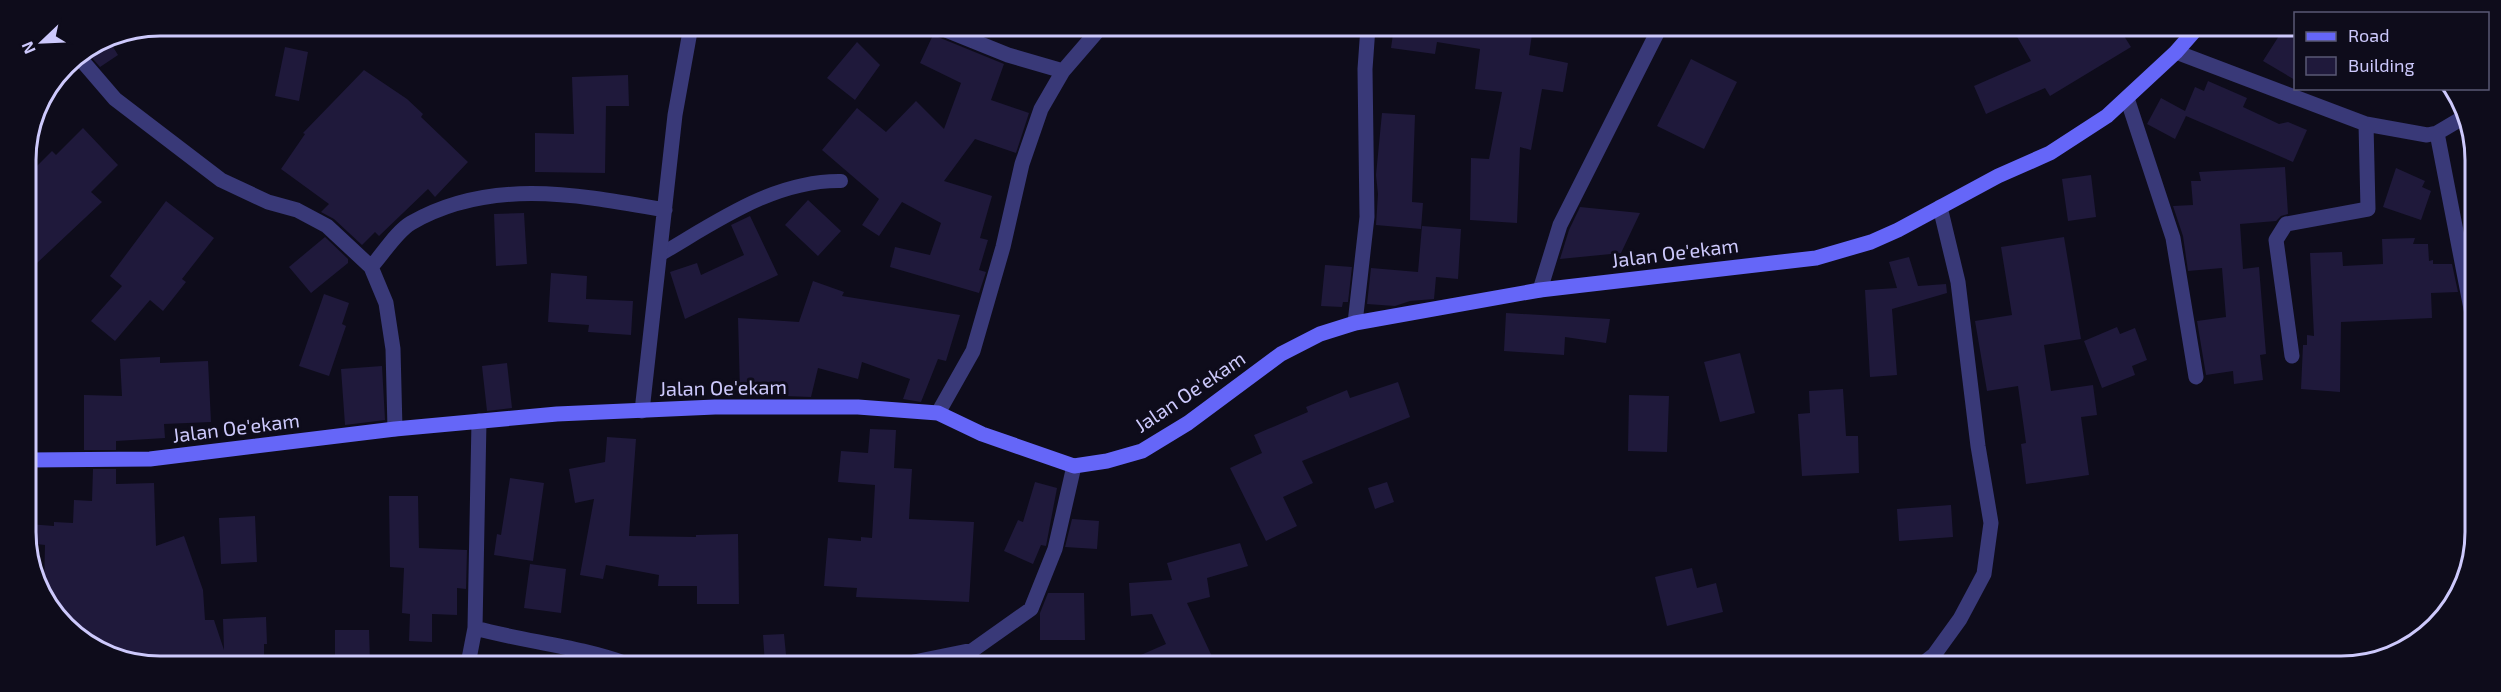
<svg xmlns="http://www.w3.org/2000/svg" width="2501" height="692" font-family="'Exo 2',sans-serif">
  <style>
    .building { fill: #1f193b }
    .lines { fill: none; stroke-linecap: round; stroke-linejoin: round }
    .lane { stroke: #393978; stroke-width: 14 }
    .street { stroke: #393978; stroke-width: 15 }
    .secondary { stroke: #6566f8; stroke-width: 15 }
    .labels { text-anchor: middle; stroke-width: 6; stroke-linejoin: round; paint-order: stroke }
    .street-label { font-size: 20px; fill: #cdc9fc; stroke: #0e0c1b }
    .rim { fill: none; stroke: #cdc9fc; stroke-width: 3 }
  </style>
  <rect width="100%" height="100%" fill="#0e0c1b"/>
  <path class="building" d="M1394 27H1533L1529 55 1568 63 1563 92 1542 89 1531 150 1520 147 1517 223 1470 220 1471 158 1489 159 1502 92 1475 89 1480 49 1437 42 1435 54 1391 48Z
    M2012 28H2119L2131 47 2050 96 2045 88 1986 114 1974 86 2031 61Z
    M2284 28H2295V80L2263 61Z
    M933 35 1004 64 991 100 1029 113 1016 153 975 139 944 181 992 196 980 238 988 240 979 270 986 272 979 293 890 267 895 247 930 255 941 223 902 202 879 236 862 225 879 199 822 150 857 108 886 132 916 101 944 129 961 83 920 63Z
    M107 37 118 55 100 67 86 51Z
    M857 42 880 65 855 100 827 78Z
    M285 47 308 52 299 101 275 96Z
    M1691 59 1737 82 1704 149 1657 126Z
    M364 70 407 99 423 114 421 117 468 162 435 197 428 189 379 236 375 232 362 245 334 219 321 212 329 204 281 169 305 134 303 133Z
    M628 75 629 106H606L605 173 535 172V133L574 134 572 77Z
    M2208 81 2247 98 2243 107 2279 124 2288 122 2307 130 2293 162 2186 116 2175 139 2147 124 2161 98 2185 111 2195 87 2204 91Z
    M1382 113 1415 115 1412 202 1423 203 1421 229 1376 225 1378 194 1376 175Z
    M83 128 118 165 91 192 102 202 37 263 26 252V177L52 151 56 155Z
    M2285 167 2288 214 2281 216 2276 221 2240 224 2243 269 2259 267 2266 354 2260 355 2263 380 2234 384 2233 371 2206 375 2197 321 2226 317 2222 268 2188 271 2183 236 2173 206 2193 205 2191 181H2201L2199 172Z
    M2396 168 2425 181 2422 187 2431 191 2421 220 2383 207Z
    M2091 175 2096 217 2068 221 2062 179Z
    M808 200 841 231 818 256 785 225Z
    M166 201 214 238 182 279 186 282 163 311 150 300 115 341 91 321 122 286 110 276Z
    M1580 207 1640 213 1621 253 1560 259 1569 230Z
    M524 213 527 264 496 266 494 214Z
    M750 216 778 275 685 319 670 272 697 263 701 275 744 255 731 225Z
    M1422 226 1461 229 1458 279 1436 277 1434 299 1410 301 1395 306 1367 304 1371 268 1418 272Z
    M325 237 348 259V263L311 293 289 267Z
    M2064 237 2081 339 2044 345 2051 391 2093 385 2097 415 2081 417 2089 475 2026 484 2021 444 2026 443 2018 386 1987 391 1975 321 2012 315 2001 247Z
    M2415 238 2413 244H2428L2429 261 2433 260V264H2452L2458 292 2431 293 2432 318 2341 322 2340 392 2301 389 2303 345H2307V335L2314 336 2310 253 2342 252 2343 266 2383 264 2382 239Z
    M1909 257 1918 286 1946 284 1947 293 1892 309 1897 375 1870 377 1865 290 1897 288 1889 262Z
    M1325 265 1352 267 1348 302H1343L1342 307 1321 306Z
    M551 273 587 276 586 299 633 301 631 335 588 332 589 325 548 322Z
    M813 281 844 292 842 296 960 315 946 361 938 359 921 402 903 399 910 379 862 362 858 379 818 368 811 397 785 396 786 390 740 391 738 318 799 322Z
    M324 294 349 303 342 324 346 326 329 376 299 366Z
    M1506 313 1610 319 1606 343 1565 337 1564 355 1504 351Z
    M2117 327 2120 334 2135 328 2147 360 2132 366 2135 375 2102 388 2084 341Z
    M1740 353 1755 413 1720 422 1704 362Z
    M160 357V363L208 361 211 422 164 424 165 438 116 441V450H84V395L122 396 120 359Z
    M507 363 512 408 487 411 482 366Z
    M382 366 385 420 345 425 341 369Z
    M1398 382 1410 417 1302 461 1313 483 1283 497 1297 526 1266 541 1230 468 1262 453 1254 435 1308 412 1306 407 1347 390 1350 398Z
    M1843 389 1846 436H1858L1859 473 1802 476 1798 414 1810 413 1809 391Z
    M1629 395 1669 396 1667 452 1628 451Z
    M870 429 896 430 894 468 912 469 909 519 974 522 969 602 856 597 857 588 824 586 828 538 861 541V537L872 538 875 485 838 482 841 451 868 453Z
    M607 437 636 439 629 536 696 537V535L738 534 739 604H697V586H658L659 575 606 565 603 579 580 575 594 499 575 503 569 469 605 462Z
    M93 469H116V484L154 483 156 546 184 536 203 590 205 620H214L224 650 223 619 266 617 267 644H264V664H133L64 626 44 589 45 545 28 543V524L54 526V522L73 523 74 500 92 501Z
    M510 478 544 483 533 561 494 555 497 534 501 535Z
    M1035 482 1057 488 1046 546 1041 545 1033 564 1004 551 1018 520 1023 522Z
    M1387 482 1394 502 1375 509 1368 488Z
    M389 496H418L419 548 467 550 466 589 457 588V615L432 614V642L409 641 410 614 402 613 404 568 390 567Z
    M1951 505 1953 537 1899 541 1897 509Z
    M255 516 257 562 221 564 219 518Z
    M1072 519 1099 521 1097 549 1065 547Z
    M1240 543 1248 566 1207 578 1210 597 1187 603 1216 665H1118L1166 644 1152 614 1131 616 1129 583 1172 580 1167 563Z
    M530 564 566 569 561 613 524 608Z
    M1692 568 1697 588 1716 583 1723 612 1667 626 1655 577Z
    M1048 593H1084L1085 640H1040V613Z
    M335 630H369L370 662H335Z
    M784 634 787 665H765L763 635Z"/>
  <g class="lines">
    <path class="lane" d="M661 254C716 222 774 180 841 181"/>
    <path class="street" d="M936 26 1008 55 1063 71
      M2176 52 2366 124 2427 135 2437 133 2464 117
      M78 56 115 99 221 180 268 202 297 210 327 226 371 267 386 303 393 349 395 429
      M2127 98 2173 238 2196 377
      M2437 133 2473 319
      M371 267C383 254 396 232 411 223 491 177 580 195 665 210
      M1540 290 1560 225 1660 27
      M1355 323 1367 217 1365 69 1368 27
      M2292 356 2276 240 2286 224 2368 209 2366 124
      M642 411 675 115 691 26
      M938 413 973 351 1003 247 1022 164 1041 109 1063 71 1101 27
      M475 628C526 642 578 646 627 664
      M468 664 475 628 479 421
      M899 665 973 650 1031 609 1055 549 1074 466
      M1920 666 1934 655 1960 619 1984 574 1991 523 1978 446 1958 282 1940 207"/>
    <path class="secondary" d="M28 460 150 459 395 429 557 414 715 407H858L938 413 982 434 1074 466 1107 461 1142 451 1188 423 1281 354 1320 334 1355 323 1540 290 1816 258 1871 242 1898 230 1998 176 2050 153 2107 116 2176 52 2197 28"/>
  </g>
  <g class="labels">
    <g class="street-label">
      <text transform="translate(1675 253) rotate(-7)" y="7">Jalan Oe'ekam</text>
      <text transform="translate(723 388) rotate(-1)" y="7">Jalan Oe'ekam</text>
      <text transform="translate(1190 392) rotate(-34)" y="7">Jalan Oe'ekam</text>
      <text transform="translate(236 428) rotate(-7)" y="7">Jalan Oe'ekam</text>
    </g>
  </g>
  <path d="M0 0H2501V692H0ZM160 36H2341A124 124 0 0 1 2465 160V532A124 124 0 0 1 2341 656H160A124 124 0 0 1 36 532V160A124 124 0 0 1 160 36Z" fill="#0e0c1b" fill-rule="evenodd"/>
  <path class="rim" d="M160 36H2341A124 124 0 0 1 2465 160V532A124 124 0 0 1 2341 656H160A124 124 0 0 1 36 532V160A124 124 0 0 1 160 36Z"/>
  <rect x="2294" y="12" width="195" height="78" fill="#0e0c1b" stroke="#5a5875" stroke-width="1.5"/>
  <rect x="2306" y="32" width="30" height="9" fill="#6566f8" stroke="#5a5875" stroke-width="1.5"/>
  <text x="2348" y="42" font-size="18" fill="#cdc9fc">Road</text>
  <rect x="2306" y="57" width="30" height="18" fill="#1f193b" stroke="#5a5875" stroke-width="1.5"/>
  <text x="2348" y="72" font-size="18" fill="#cdc9fc">Building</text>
  <g transform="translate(42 42) rotate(247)" stroke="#0e0c1b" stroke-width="4.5" paint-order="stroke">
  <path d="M0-4.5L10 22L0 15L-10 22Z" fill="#cdc9fc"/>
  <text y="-9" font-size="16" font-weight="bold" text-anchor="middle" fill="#cdc9fc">N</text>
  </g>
</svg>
